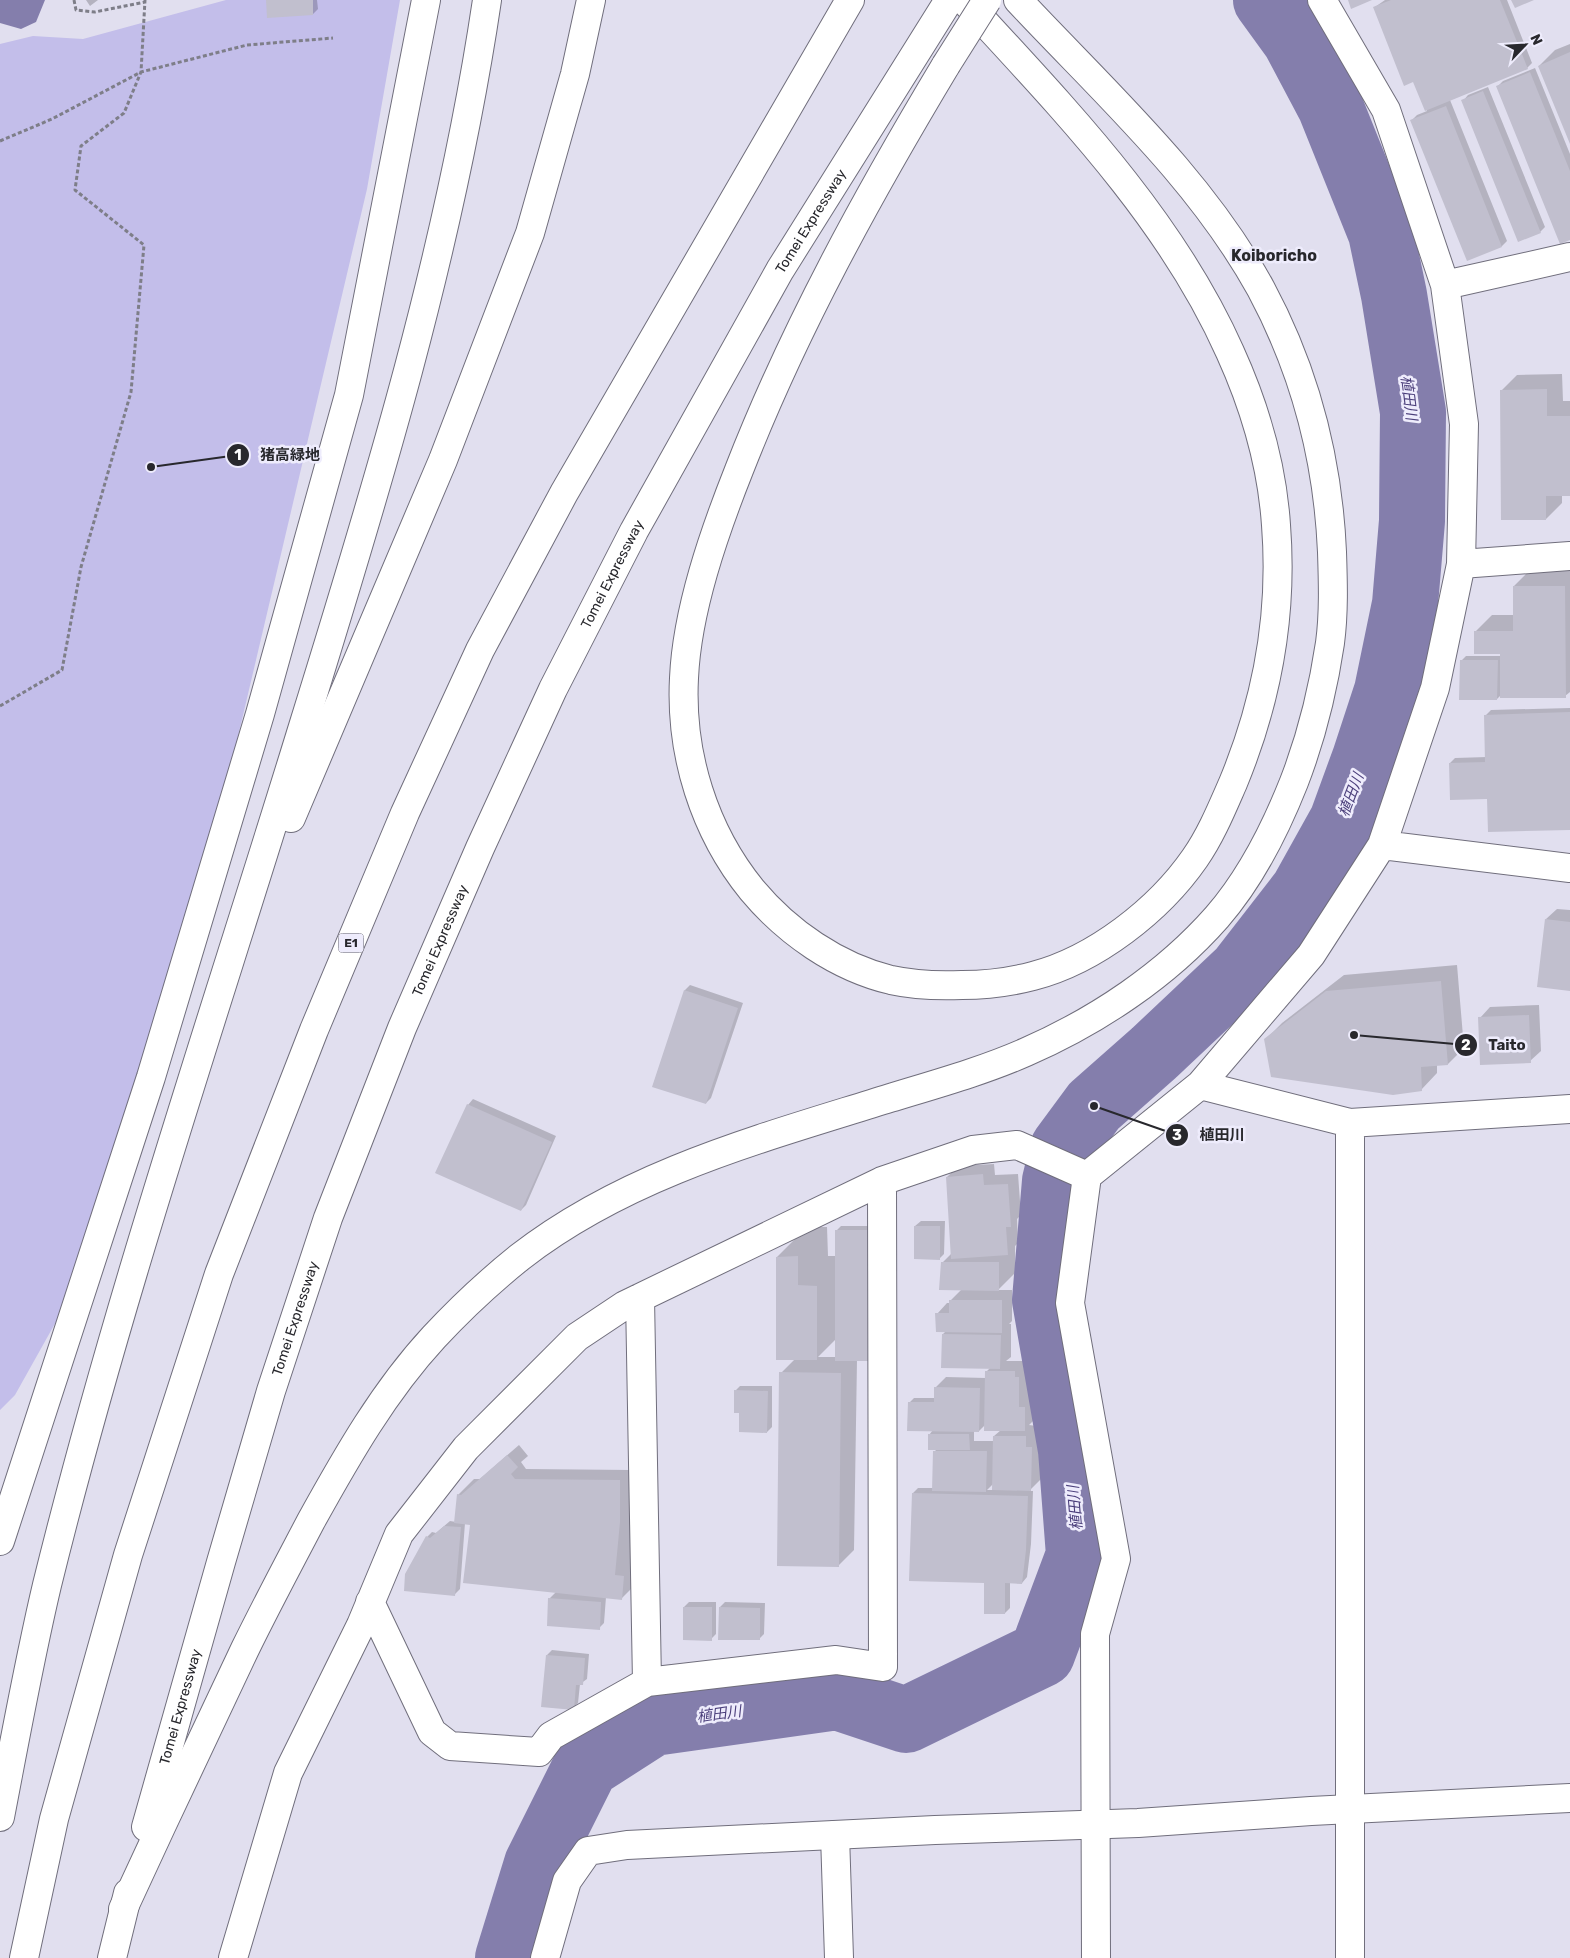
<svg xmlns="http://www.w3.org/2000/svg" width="1570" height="1958" font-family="Rubik,'Noto Sans JP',sans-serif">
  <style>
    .green { fill: #c3beea }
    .water { fill: #847eac }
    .shadow { fill: #0003; fill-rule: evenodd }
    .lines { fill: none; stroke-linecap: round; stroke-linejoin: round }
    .river { stroke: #847eac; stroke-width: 66 }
    .building { fill: #c1bfce }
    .minor-casing { stroke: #706e7c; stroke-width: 30 }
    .tertiary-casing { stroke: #706e7c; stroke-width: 30 }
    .motorway-casing { stroke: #706e7c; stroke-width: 30 }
    .path { stroke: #7e7e88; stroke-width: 3; stroke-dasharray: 4 2.5; stroke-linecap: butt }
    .minor { stroke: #fff; stroke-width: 28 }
    .tertiary { stroke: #fff; stroke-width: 28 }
    .motorway { stroke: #fff; stroke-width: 28 }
    .motorway-bridge-casing { stroke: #706e7c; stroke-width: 30; stroke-linecap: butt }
    .motorway-bridge { stroke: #fff; stroke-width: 28 }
    .labels { text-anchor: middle; stroke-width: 5; stroke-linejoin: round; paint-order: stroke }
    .shield { fill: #eeecfc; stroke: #63636b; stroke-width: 1 }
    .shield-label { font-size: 12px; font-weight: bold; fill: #28282d }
    .street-label { font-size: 14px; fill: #28282d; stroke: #eeecfc }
    .water-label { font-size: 15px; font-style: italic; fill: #4b3f7b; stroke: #eeecfc }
    .quarter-label { font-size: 16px; font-weight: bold; fill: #28282d; stroke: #eeecfc }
    .leader { fill: none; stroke: #28282d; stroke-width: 2 }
    .callout-dot { fill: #28282d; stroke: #eeecfc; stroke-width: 2 }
    .mark-label { font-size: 15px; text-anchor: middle; font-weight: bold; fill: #fff }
    .callout-label { font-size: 15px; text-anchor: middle; font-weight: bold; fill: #28282d; stroke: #eeecfc; stroke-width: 5; stroke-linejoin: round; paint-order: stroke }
  </style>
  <rect width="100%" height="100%" fill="#e1dfef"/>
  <path class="green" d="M226 0H400L367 189 236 745 146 1050 62 1311 15 1395 0 1410V44L33 36 83 39Z"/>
  <path class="water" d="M0 0H45L36 22 21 29 0 23Z"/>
  <path class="shadow" d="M86 0H98L90 6Z
    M267 0H317L318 9 313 14Z
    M1385 0H1507L1532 63 1527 68 1450 100 1507 241 1502 246 1468 259 1412 120 1417 115 1427 111 1414 81 1375 7Z
    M1570 44V141L1539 66 1555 50Z
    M1535 68 1570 154V238L1498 86 1503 81Z
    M1488 87 1545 227 1540 232 1463 101 1468 95Z
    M1562 374 1563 401H1570V494H1562V503L1546 519 1501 391 1517 375Z
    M1530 570H1570V692L1565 696 1501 695 1497 699 1461 661 1466 656H1501V652L1476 631 1492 615H1514V586Z
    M1570 708V829L1450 763 1455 758 1487 757 1486 715 1491 710Z
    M1557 909 1570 910V990L1546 919Z
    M1457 965 1464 1048 1448 1064 1437 1065V1073L1421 1090 1266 1039 1282 1023 1344 975Z
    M690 985 743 1003 711 1098 706 1103 653 1086 685 990Z
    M1539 1005 1541 1051 1530 1061 1480 1018 1490 1007Z
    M473 1099 556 1136 526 1205 521 1210 468 1105Z
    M994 1164 995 1175 1018 1174 1021 1215 1017 1219 1018 1243 1015 1246V1273L998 1290H1012V1321L1009 1324H1011V1357L1006 1361H1025V1367H1030L1029 1397H1035V1419L1029 1425 1037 1426 1036 1437H1042L1041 1479 1029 1491H1033L1031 1544 1027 1577 1022 1583 1010 1582V1608L1005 1613 985 1582 913 1493 918 1488H933L934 1452 937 1449 929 1435 933 1430 909 1403 914 1398H935V1388L946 1377 986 1378V1372L991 1367 943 1334 946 1331 937 1314 947 1303H951V1300L962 1289 942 1263 952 1253 947 1177 958 1166ZM986 1424 1001 1430 994 1436V1441H974V1431H979ZM994 1483 993 1490H987Z
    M921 1221H945L944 1254 939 1259 915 1226Z
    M841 1226H872L873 1355 867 1360H857L854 1550 838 1566 781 1373 795 1359 777 1257 807 1227H827L828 1256H836V1231ZM836 1339V1357H818Z
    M740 1386H772V1427L767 1432 740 1412 735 1391Z
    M519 1445 528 1456 521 1462 526 1469 631 1470 635 1506 630 1559 640 1560 637 1583 621 1599 606 1597 604 1623 599 1628 549 1599 556 1592 471 1524 465 1523 460 1589 455 1594 406 1574 427 1537 432 1532 436 1533 450 1521 456 1522 458 1495 474 1479H480Z
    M689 1602H716V1634L711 1639 684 1607Z
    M725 1602 765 1603 764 1634 759 1639 720 1607Z
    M552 1650 589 1654 587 1679 580 1684 578 1703 573 1708 547 1655Z"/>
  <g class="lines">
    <path class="river" d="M508 1958 537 1864 586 1766 653 1723 837 1697 906 1720 1042 1654 1079 1555 1071 1450 1045 1300 1055 1181 1063 1148 1094 1106 1154 1053 1241 971 1303 891 1342 821 1365 758 1387 691 1405 604 1412 521 1413 412 1394 295 1381 233 1330 106 1295 40 1266 0"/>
  </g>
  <path class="building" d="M266 0H313V15L267 18Z
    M1348 0H1372L1351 9Z
    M1391 0H1500L1528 69 1425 111 1413 82 1404 86 1373 7Z
    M1511 0H1534L1515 8Z
    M1570 52V144L1538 66Z
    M1530 72 1570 171V240L1560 244 1496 86Z
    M1483 91 1541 233 1518 242 1461 100Z
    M1446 106 1502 247 1467 261 1410 120Z
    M1547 389V416H1570V496H1546V520H1501L1500 390Z
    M1513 586H1565L1566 698H1500V654H1474V631H1513Z
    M1460 660H1498L1497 700H1459Z
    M1570 712V830L1488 832 1487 799 1450 800 1449 763 1485 762 1484 715Z
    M1545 919 1570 922V991L1537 987Z
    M1441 981 1448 1065 1421 1067 1422 1091 1393 1095 1271 1077 1264 1039 1326 991Z
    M684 990 738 1008 706 1104 652 1087Z
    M1529 1015 1531 1063 1480 1065 1478 1017Z
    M467 1104 552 1142 521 1211 435 1173Z
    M983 1174 984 1185 1008 1184 1011 1227H1006L1008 1255 951 1259 946 1177Z
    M914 1226H940V1260L914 1259Z
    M835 1230H868V1361H835Z
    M798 1256V1285L817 1286V1360H776V1257Z
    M941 1262H999V1291L939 1290Z
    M949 1300H1002V1333L936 1332 935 1313H949Z
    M942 1334 1001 1335 1000 1369 941 1368Z
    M985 1371H1015V1377H1019V1407H1025V1431H984Z
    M779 1372 841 1373 839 1567 777 1566Z
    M934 1387 980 1388 979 1432 907 1431 908 1402H934Z
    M734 1390 768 1391 767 1433 739 1432V1413H734Z
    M928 1434H969L970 1450H928Z
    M993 1436H1026V1447H1032L1031 1491 992 1490Z
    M933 1451H987L986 1492 932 1491Z
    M507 1455 518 1467 511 1474 515 1479 620 1480V1522L615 1575 624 1576 622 1600 463 1583 470 1525 454 1523 457 1494 461 1495Z
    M912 1493 1028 1496 1026 1550 1022 1584 1005 1583V1614H984V1583L909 1581Z
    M444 1526 461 1527 455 1596 404 1591 405 1574 426 1536 430 1538Z
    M548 1598 601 1602 600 1630 547 1626Z
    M683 1607H712V1641L683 1640Z
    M719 1607 760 1608V1640H718Z
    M546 1655 585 1658 583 1685H576L574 1710 541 1707Z"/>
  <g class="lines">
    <g class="minor-casing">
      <path id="minor" d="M1445 285 1570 257
        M1461 564 1570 556
        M1382 845 1570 868
        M1200 1085 1311 955 1382 845 1435 688 1461 564 1464 424 1445 285 1386 110 1322 0
        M640 1298 647 1682
        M0 1541 151 1077 260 714 349 395 426 0
        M370 1602 432 1732 450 1746 539 1752 551 1736 647 1682 836 1660 883 1667 882 1181
        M835 1835 839 1958
        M233 1958 288 1773 361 1625 399 1534 466 1448 577 1337 625 1305 882 1181 973 1150 1017 1145 1087 1176
        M1096 1958 1095 1634 1116 1559 1070 1303 1087 1176 1200 1085 1350 1123 1570 1109
        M1350 1958V1123"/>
    </g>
    <g class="tertiary-casing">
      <path id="tertiary" d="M545 1958 567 1881 588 1851 627 1845 935 1830 1138 1823 1311 1811 1570 1798"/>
    </g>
    <g class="motorway-casing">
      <g id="motorway">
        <path d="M946 65C868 195 794 329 739 470 714 533 687 610 684 678 680 754 704 831 752 890 787 932 837 967 891 980 914 985 939 986 962 985 986 985 1010 982 1033 976 1095 960 1159 910 1195 858 1211 835 1222 808 1233 783 1267 701 1283 614 1276 525 1272 465 1255 407 1230 352 1170 217 1063 108 964 0"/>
        <path d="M291 818 443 460 530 233 575 74 591 0"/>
        <path d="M0 1817C15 1739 29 1661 47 1585 118 1297 214 1016 301 733 376 492 450 250 487 0"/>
        <path id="s1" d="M146 1827 221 1562 271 1391 328 1218 402 1028 480 848 553 689 634 531 780 270 949 0"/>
        <path d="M123 1909C163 1822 204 1735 245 1649 266 1606 289 1563 311 1521 347 1456 384 1391 434 1337 461 1308 490 1281 520 1257 628 1173 763 1138 890 1098 936 1084 983 1071 1026 1052 1097 1021 1166 975 1217 917 1251 878 1275 830 1294 782 1311 738 1323 690 1330 643 1334 613 1333 582 1332 552 1328 460 1305 371 1261 289 1200 178 1104 92 1018 0"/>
        <path d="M24 1958 54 1819 128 1555 219 1274 314 1030 405 813 480 650 564 493 850 0"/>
        <path d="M112 1958 128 1893"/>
      </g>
    </g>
    <path class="path" d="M74 0 76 10 95 12 145 2
      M0 141 52 119 141 72 247 45 333 38
      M0 706 62 670 81 567 131 392 144 245 75 190 81 146 124 113 141 72 145 0"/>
    <use href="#minor" class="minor"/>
    <use href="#tertiary" class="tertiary"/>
    <use href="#motorway" class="motorway"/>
    <g class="motorway-bridge-casing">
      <path id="motorway-bridge" d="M946 65 987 0"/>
    </g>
    <use href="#motorway-bridge" class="motorway-bridge"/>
  </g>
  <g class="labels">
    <rect class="shield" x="338.5" y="933.5" width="25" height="19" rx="4"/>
    <g class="shield-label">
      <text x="351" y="947">E1</text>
    </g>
    <g class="street-label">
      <text dy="5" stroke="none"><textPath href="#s1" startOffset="1745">Tomei Expressway</textPath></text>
      <text dy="5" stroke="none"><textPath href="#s1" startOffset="1340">Tomei Expressway</textPath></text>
      <text dy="5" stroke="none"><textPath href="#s1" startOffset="935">Tomei Expressway</textPath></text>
      <text dy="5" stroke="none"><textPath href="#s1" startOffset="530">Tomei Expressway</textPath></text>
      <text dy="5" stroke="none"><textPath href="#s1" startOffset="125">Tomei Expressway</textPath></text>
    </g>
    <g class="water-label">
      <text transform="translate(1409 398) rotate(83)" y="5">植田川</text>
      <text transform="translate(1351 795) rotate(-69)" y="5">植田川</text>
      <text transform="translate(1075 1508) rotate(-95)" y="5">植田川</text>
      <text transform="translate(719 1714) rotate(-8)" y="5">植田川</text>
    </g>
    <g class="quarter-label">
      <text x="1274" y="261">Koiboricho</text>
    </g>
  </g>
  <path class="leader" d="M151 467L238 455M1354 1035L1466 1045M1094 1106L1177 1135"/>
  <g class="callout-dot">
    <circle cx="151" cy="467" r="5"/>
    <circle cx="1354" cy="1035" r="5"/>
    <circle cx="1094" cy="1106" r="5"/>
    <circle cx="238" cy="455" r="12"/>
    <circle cx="1466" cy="1045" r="12"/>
    <circle cx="1177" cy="1135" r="12"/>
  </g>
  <g class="mark-label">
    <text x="238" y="460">1</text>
    <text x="1466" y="1050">2</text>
    <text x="1177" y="1140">3</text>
  </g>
  <g class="callout-label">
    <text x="290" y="460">猪高緑地</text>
    <text x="1507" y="1050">Taito</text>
    <text x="1222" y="1140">植田川</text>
  </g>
  <g transform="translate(1525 45) rotate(65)" stroke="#eeecfc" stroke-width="4" paint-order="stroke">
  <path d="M0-4L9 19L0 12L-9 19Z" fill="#28282d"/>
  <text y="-8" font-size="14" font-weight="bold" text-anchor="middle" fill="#28282d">N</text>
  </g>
</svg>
